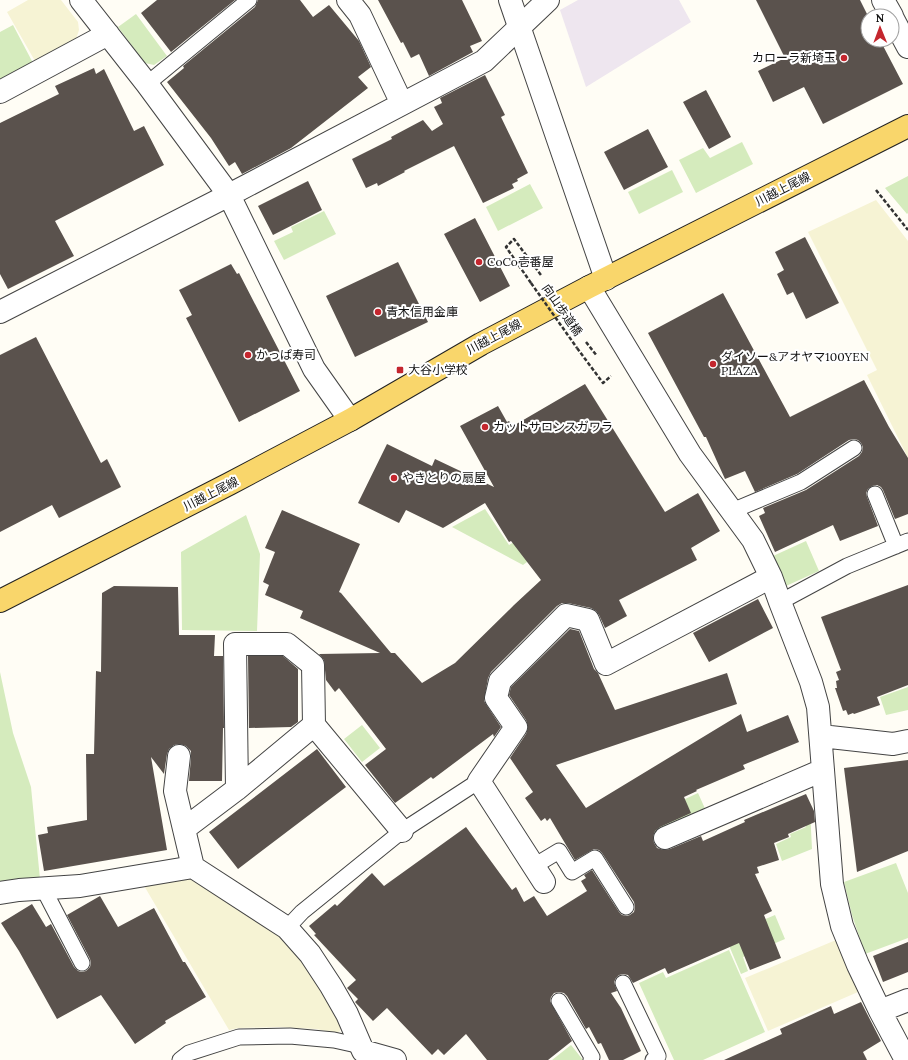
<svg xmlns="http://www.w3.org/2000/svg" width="908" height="1060" font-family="Lora,'Noto Sans JP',serif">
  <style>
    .industrial { fill: #eee6ef }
    .farmland { fill: #f6f3d4 }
    .green { fill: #d5ebbd }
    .building { fill: #5a524d }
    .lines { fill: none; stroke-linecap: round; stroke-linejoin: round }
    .service-casing { stroke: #444; stroke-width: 17 }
    .minor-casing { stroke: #444; stroke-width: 24 }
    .tertiary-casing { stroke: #444; stroke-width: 24 }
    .primary-casing { stroke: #222; stroke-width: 24 }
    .path { stroke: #333; stroke-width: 2.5; stroke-dasharray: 4 2; stroke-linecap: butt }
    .service { stroke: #fff; stroke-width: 15 }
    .minor { stroke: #fff; stroke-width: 22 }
    .tertiary { stroke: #fff; stroke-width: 22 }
    .primary { stroke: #f9d66b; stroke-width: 22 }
    .path-bridge { stroke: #333; stroke-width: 2.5; stroke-dasharray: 4 2; stroke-linecap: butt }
    .poi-dot { fill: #c4262e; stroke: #fff; stroke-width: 1.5 }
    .labels { text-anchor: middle; stroke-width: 4; stroke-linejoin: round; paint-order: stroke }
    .poi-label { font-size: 12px; fill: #111; stroke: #fff; text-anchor: start }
    .street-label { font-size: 12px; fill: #111; stroke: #fff }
  </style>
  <rect width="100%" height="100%" fill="#fffdf5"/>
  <path class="industrial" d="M578 0H679L691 22 586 87 560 10Z"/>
  <path class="farmland" d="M28 0H61L78 22 79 30 76 39 35 61 7 12Z
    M876 200 908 241V458L867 375 877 370 808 232Z
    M184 878 196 881 285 940 306 964 341 1025 340 1031 336 1033 316 1029 279 1027 239 1028 229 1030 143 884Z
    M836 940 858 992 768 1031 745 978Z"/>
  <path class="green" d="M136 14 167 56 154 65 145 63 118 27Z
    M13 25 33 63 0 79V32Z
    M742 142 753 164 696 193 679 160 703 148 710 158Z
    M672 170 683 192 639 214 628 192Z
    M908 176V213L907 214 885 188Z
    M530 184 543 208 498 231 486 207Z
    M324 211 336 234 284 260 274 241 293 232 291 227Z
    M485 509 509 545 558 516 569 530 523 565 452 527Z
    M246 515 260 554 257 631 182 630 181 552Z
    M806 541 819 571 786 586 773 556Z
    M0 672 13 733 31 787 40 879 0 884Z
    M908 687V710L886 715 880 697Z
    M362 725 380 748 362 762 344 739Z
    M698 793 707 813 656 836 643 808 655 813Z
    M810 809 812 849 782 861 776 844 791 837 790 834 806 827 801 813Z
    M896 863 908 893V938L865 954 852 915 844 882Z
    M775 915 785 939 743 957 748 971 741 974 725 936Z
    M729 950 765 1032 703 1060H674L639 983 663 972 666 978Z
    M571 1045 583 1060H552Z"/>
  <path class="building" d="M157 0H235L171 52 141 13Z
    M258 0H300L313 17 329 5 359 41 371 67 358 77 368 88 291 148 242 174 235 162 229 166 211 138 167 82 184 68 183 66 255 7Z
    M378 0H462L482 41 470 46 473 52 429 76 419 54 411 58 403 42 401 43Z
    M756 0H860L868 16V40H880L903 84 823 124 804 87 773 102 758 71 785 58Z
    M94 68 96 74 104 69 134 131 144 126 164 165 55 221 74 256 8 289 0 274V123L59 94 55 86Z
    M485 75 505 115 501 117 528 173 517 179 518 181 512 184 514 188 483 203 454 146 404 171 405 172 378 186 377 183 366 188 352 159 392 139 391 137 423 120 432 131 443 124 434 107 442 103 440 98Z
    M706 90 731 137 709 149 683 102Z
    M648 129 668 167 624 190 604 152Z
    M308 181 322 210 273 235 258 206Z
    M475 218 510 286 480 302 444 234Z
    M805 237 839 303 806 319 793 292 787 295 777 274 784 270 775 252Z
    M398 262 428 322 355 357 326 296Z
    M231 264 237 274 239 273 300 391 239 422 186 318 192 315 179 290Z
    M723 293 790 417 864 380 889 427 908 458V514L895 519 883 490 881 487 877 485 872 486 868 489 866 493 867 497 878 526 840 541 833 525 775 552 759 516 765 513 763 508 806 490 859 456 862 452 863 447 861 443 858 440 854 439 849 440 797 474 755 492 745 471 725 479 706 437H704L648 333Z
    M36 337 101 463 107 459 121 487 59 518 52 505 0 532V355Z
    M585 384 665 512 698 493 720 531 691 548 697 560 619 600 627 616 605 628 599 615 596 611 591 608 568 603H562L557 606 491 672 488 678 484 701 501 727 494 737 493 734 433 779 431 777 395 803 365 765 386 749 339 688 335 692 326 680 324 660 319 654 380 653 300 618 303 611 265 595 269 585 263 582 275 552 265 548 282 510 360 544 339 592 341 593 391 653H395L422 683 455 663 514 605 541 580 511 541 509 542 485 503 443 528 406 510 399 523 358 503 387 444 432 466 435 459 494 487 460 426 498 406 507 422 509 421 513 426Z
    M908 585V685L877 697 880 705 854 714 853 713 848 715 846 710 843 711 835 688H837L836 681 839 680 836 672 841 670 821 617Z
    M114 586 178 587 179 635H215L214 656H223L224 728H223L222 781H189L191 757V751L186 746 180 744 174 745 169 749 167 754 164 774 151 757 167 850 44 871 38 835 48 833 47 827 87 820 86 754H94L96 671 101 672 102 593Z
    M758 599 773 628 709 662 693 633Z
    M570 629 579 631 594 669 598 673 615 710 727 673 737 704 556 765 586 808 741 714 747 732 788 715 799 742 743 765 745 769 696 790 697 791 684 797 691 813 660 827 655 831 653 837 654 843 657 848 664 850 670 849 701 836 703 841 745 822 744 820 806 794 814 811 815 822 788 834 789 837 774 843 779 860 757 867 759 873 755 874 772 911 764 915 781 958 750 970 739 943 668 974 665 968 633 983 628 975 623 974 619 975 616 978 614 982 617 991 611 993 621 1008 641 1051 623 1060H609L601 1043 598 1044 589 1027 586 1029 567 996 564 993 559 992 554 993 551 997 550 1001 572 1041 548 1060H487L466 1034 444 1055 438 1049 432 1055 387 1008 373 1021 355 1002 358 999 347 988 356 980 314 935 316 934 309 926 335 904 337 906 372 873 384 886 466 827 512 890 516 887 524 902 534 896 547 916 587 891 581 881 586 878 584 875 592 870 619 912 622 915 627 916 630 915 634 912 635 907 634 902 602 853 599 850 594 849 575 860 550 818 547 821 545 818 541 821 525 798 533 792 510 758 526 734 528 727 526 720 509 695 511 687Z
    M248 656H283L298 669V722L291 727 249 728Z
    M317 749 346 787 238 869 209 832Z
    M908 760V851L857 872 844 768Z
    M100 896 118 927 154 908 183 962H185L206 997 165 1021 166 1023 135 1044 101 995 57 1019 19 951 1 923 32 904 46 927 51 924 74 967 78 971 82 972 86 971 90 967 91 963 90 959 67 915Z
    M908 942V972L883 982 873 956Z
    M861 1002 881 1041 863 1052 867 1060H724L782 1034 780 1029 831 1006 834 1014Z"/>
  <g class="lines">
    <g class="service-casing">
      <path id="service" d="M147 84 249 0
        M875 494 896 546
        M732 511 801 482 854 448
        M780 602 847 566 908 541
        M534 866 559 851 572 872 595 858 626 907
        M43 888 82 963
        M287 928 302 912 402 831 479 781
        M623 983 658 1056 653 1060
        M559 1001 592 1057 591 1060
        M180 1060 189 1053 239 1037 290 1036 334 1040 361 1046"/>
    </g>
    <g class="minor-casing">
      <path id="minor" d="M81 0 147 84 229 195 314 369 350 420
        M348 0 360 15 402 104
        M883 0 892 16
        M892 17 908 47
        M0 92 108 34
        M589 287 690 454 753 540 771 577 780 602 811 682 818 707 832 884 842 926 858 965 880 1011 906 1060
        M0 312 229 195 484 61 548 0
        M821 736 893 744 908 741
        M179 756 175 791 193 867
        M237 789 235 644H287L313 665 314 725
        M184 829 237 789 314 725 402 831
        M665 838 823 770
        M544 882 479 781 516 727 496 698 500 681 566 615 588 620 606 664 771 577
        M0 893 19 890 80 886 193 867 287 928 310 954 331 986 347 1014 363 1051 395 1060
        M880 1011 908 1000"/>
    </g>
    <g class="tertiary-casing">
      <path id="tertiary" d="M510 0 606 279"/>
    </g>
    <g class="primary-casing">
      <path id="primary" d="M0 601 229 484 350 420 481 344 589 287 908 126"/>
    </g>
    <path class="path" d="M876 190 908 230
      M531 283 506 247 514 239 541 275
      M586 342 597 356
      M577 348 603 383 611 376"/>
    <use href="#service" class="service"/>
    <use href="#minor" class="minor"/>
    <use href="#tertiary" class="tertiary"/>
    <use href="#primary" class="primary"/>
    <path class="path-bridge" d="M531 283 577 348"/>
  </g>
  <g class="poi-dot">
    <circle cx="844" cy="58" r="4"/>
    <circle cx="479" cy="262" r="4"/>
    <circle cx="378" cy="312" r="4"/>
    <circle cx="248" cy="355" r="4"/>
    <circle cx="713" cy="364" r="4"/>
    <rect x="396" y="366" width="8" height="8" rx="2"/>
    <circle cx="485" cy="427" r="4"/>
    <circle cx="394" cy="478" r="4"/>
  </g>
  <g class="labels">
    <g class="poi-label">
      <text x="836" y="62" text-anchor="end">カローラ新埼玉</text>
      <text x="487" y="266">CoCo壱番屋</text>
      <text x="386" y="316">青木信用金庫</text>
      <text x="256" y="359">かっぱ寿司</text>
      <text x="721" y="361">ダイソー&amp;アオヤマ100YEN<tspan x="721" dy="14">PLAZA</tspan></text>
      <text x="408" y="374">大谷小学校</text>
      <text x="493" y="431">カットサロンスガワラ</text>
      <text x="402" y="482">やきとりの扇屋</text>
    </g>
    <g class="street-label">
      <text transform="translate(783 189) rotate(-27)" y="4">川越上尾線</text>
      <text transform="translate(562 310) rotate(55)" y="4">向山歩道橋</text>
      <text transform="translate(494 337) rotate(-28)" y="4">川越上尾線</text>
      <text transform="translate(211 494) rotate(-27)" y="4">川越上尾線</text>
    </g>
  </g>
  <g transform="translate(880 28) rotate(359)"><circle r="19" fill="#ffffff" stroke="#a0a0a0"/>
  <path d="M0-3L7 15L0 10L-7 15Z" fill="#c4262e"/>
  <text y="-6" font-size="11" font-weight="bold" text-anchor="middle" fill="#111111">N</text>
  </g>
</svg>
